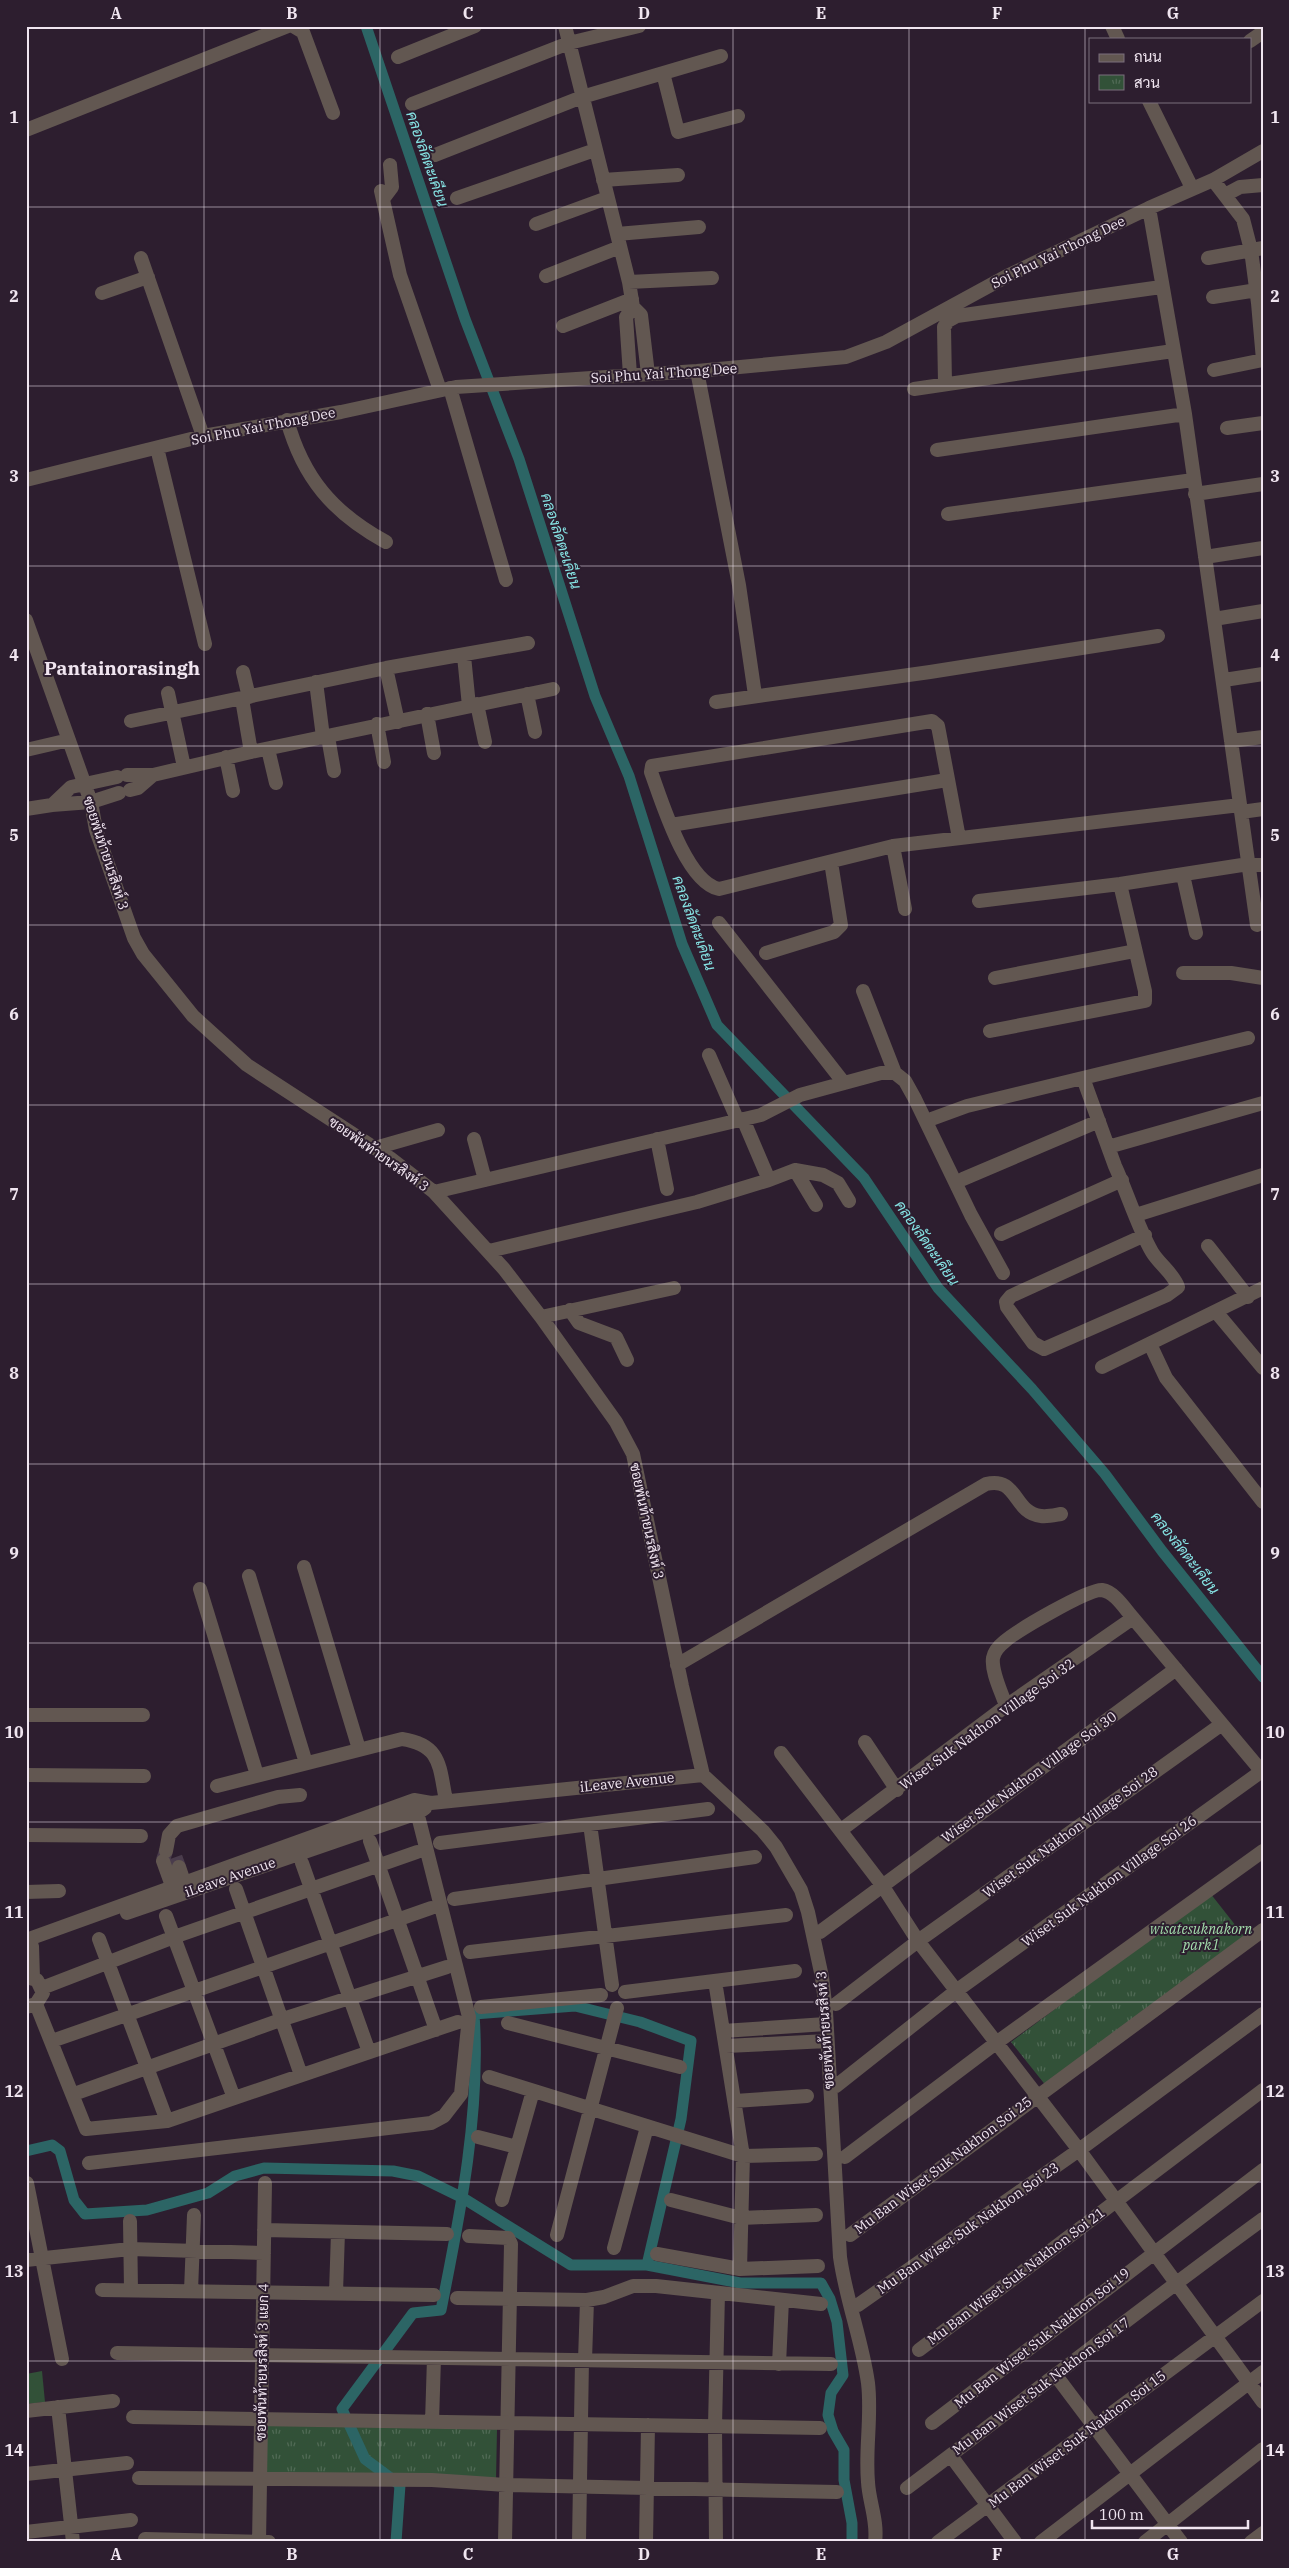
<svg xmlns="http://www.w3.org/2000/svg" width="1289" height="2568" font-family="'IBM Plex Serif',Sarabun,serif">
  <style>
    .green { fill: #325138 }
    .park { fill: url(#park-tufts) }
    .lines { fill: none; stroke-linecap: round; stroke-linejoin: round }
    .canal { stroke: #2c6565; stroke-width: 11 }
    .minor-tunnel { stroke: #4a3c4c; stroke-width: 14; stroke-dasharray: 14 7; stroke-linecap: butt }
    .minor { stroke: #625751; stroke-width: 14 }
    .grid { fill: none; stroke: #f0e5f0; stroke-width: 1; stroke-opacity: 0.55 }
    .labels { text-anchor: middle; stroke-width: 4; stroke-linejoin: round; paint-order: stroke }
    .street-label { font-size: 14px; fill: #f0e5f0; stroke: #2d1e2f }
    .park-label { font-size: 14px; font-style: italic; fill: #a3ddac; stroke: #2d1e2f }
    .water-label { font-size: 15px; font-style: italic; fill: #86e3e4; stroke: #2d1e2f }
    .district-label { font-size: 19px; font-weight: bold; fill: #f0e5f0; stroke: #2d1e2f }
    .neatline { fill: none; stroke: #f0e5f0; stroke-width: 2 }
    .grid-label { font-size: 16px; text-anchor: middle; font-weight: bold; fill: #f0e5f0 }
  </style>
  <defs>
    <pattern id="park-tufts" width="24" height="20" patternUnits="userSpaceOnUse" patternTransform="scale(1.25)"><rect width="24" height="20" fill="#325138"/><path d="M3 7l-1-3M5 7V3M7 7l1-3M15 17l-1-3M17 17v-4M19 17l1-3" fill="none" stroke="#506a55"/></pattern>
  </defs>
  <rect width="100%" height="100%" fill="#2d1e2f"/>
  <path class="green" d="M42 2371 45 2402 26 2404V2374Z"/>
  <path class="park" d="M1210 1893 1247 1940 1047 2087 1011 2042Z
    M267 2423 497 2428 496 2480 266 2475Z"/>
  <g class="lines">
    <path class="canal" d="M366 26 465 319 519 459 595 696 629 776 682 944 717 1025 864 1178 938 1288 1032 1389 1105 1474 1162 1551 1263 1677
      M26 2151 52 2145 60 2151 74 2200 85 2214 147 2210 208 2193 235 2176 264 2168 393 2171 418 2176 463 2198 571 2265H647L740 2283H821L830 2299 837 2322 843 2375 831 2393 828 2415 833 2431 844 2450V2480L852 2523V2542
      M396 2542 400 2485 365 2459 342 2409 413 2313 441 2310C460 2215 481 2112 474 2014L575 2006 640 2022 691 2041 681 2119 647 2265"/>
    <path class="minor-tunnel" d="M163 1860 166 1851 175 1856 179 1867"/>
    <path class="minor" d="M293 26 303 32 333 113
      M565 26 629 282 633 307
      M1112 26 1118 39
      M1250 41 1263 32
      M398 57 475 26
      M663 73 678 132 738 116
      M1149 101 1192 188
      M412 104 569 43 639 26
      M26 130 288 26
      M435 155 582 97 721 56
      M603 180 678 175
      M1213 180 1243 219 1251 250 1258 303 1263 307
      M381 191 400 275 440 390
      M1225 195 1240 187 1263 185
      M457 198 595 150
      M383 199 392 187 390 165
      M1149 208 1185 414 1257 925
      M536 224 607 198
      M617 234 699 227
      M141 258 203 436
      M1208 258 1263 248
      M546 276 620 247
      M629 282 712 278
      M102 293 148 277
      M1213 297 1257 290
      M563 326 632 299
      M1214 370 1263 360 1258 303
      M697 371 739 585 755 695
      M630 375 626 317 633 307 641 315 648 374
      M945 383 944 327 948 321 957 316 1161 287
      M450 388 506 580
      M914 389 1173 351
      M287 420C303 478 333 513 386 542
      M1227 428 1263 423
      M157 448 205 644
      M937 450 1185 414
      M26 480 203 436 341 412 456 387 697 371 846 357 886 342 1009 275 1149 208 1213 180 1263 151
      M1195 494 1263 484
      M948 514 1193 480
      M1205 557 1263 548
      M1214 619 1263 611
      M26 620 91 802 96 830 134 938 143 954 193 1016 247 1065 390 1158 434 1192 504 1269 541 1317 616 1422 633 1454 682 1686 703 1775 763 1831 776 1847 801 1890 808 1912 822 1977 826 2012 840 2257C846 2300 862 2340 868 2383 872 2416 865 2449 868 2482 869 2502 878 2521 875 2542
      M464 656 469 706
      M386 668 398 722
      M243 672 249 697
      M1224 680 1263 674
      M316 682 323 737
      M168 693 184 767
      M527 694 535 732
      M242 699 251 752
      M716 702 930 672 1158 636
      M477 704 485 742
      M427 714 434 753
      M131 721 386 668 528 643
      M377 724 384 762
      M328 737 334 771
      M1231 741 1263 737
      M268 749 276 783
      M26 750 69 740
      M226 757 233 791
      M127 775H153L251 752 553 689
      M130 790 138 788 153 775
      M52 805 71 787 117 777
      M26 809 52 805 91 802 119 793
      M1241 812 1263 809
      M671 825 947 780
      M959 838 938 726 932 721 652 766 651 772C662 802 686 882 719 889L893 846 1240 805
      M893 846 905 909
      M1183 875 1196 933
      M979 901 1120 884 1242 865H1263
      M719 923 844 1083
      M766 953 834 932 841 925 831 862
      M1183 973H1231L1263 978
      M995 978 1135 951
      M863 991 895 1073
      M990 1031 1145 1001V991L1120 884
      M709 1055 738 1121
      M1083 1078 1115 1166C1127 1192 1138 1228 1152 1252 1159 1264 1174 1274 1178 1287L1167 1295 1044 1349 1033 1343 1007 1307 1006 1302 1011 1296 1145 1235
      M743 1119 769 1180 795 1170 823 1175 838 1183 849 1201
      M926 1121 967 1106 1248 1038
      M474 1139 485 1180
      M657 1139 667 1189
      M1108 1147 1263 1103
      M375 1148 438 1130
      M795 1170 816 1205
      M963 1179 1099 1121
      M434 1192 761 1115 800 1095 881 1073H895L905 1081 915 1099 971 1215 1003 1273
      M1136 1215 1263 1175
      M1001 1234 1122 1180
      M1208 1246 1248 1297
      M489 1251 697 1202 769 1180
      M570 1310 579 1323 616 1337 627 1360
      M1217 1313 1263 1368
      M541 1317 674 1288
      M1150 1344 1166 1378 1263 1502
      M1102 1367 1263 1288
      M304 1567 359 1749
      M249 1576 306 1763
      M200 1589 257 1775
      M677 1665 986 1484C1018 1476 1013 1513 1041 1516 1047 1517 1055 1515 1061 1514
      M1006 1706C1002 1693 991 1672 993 1658 994 1652 999 1646 1004 1642 1016 1631 1088 1589 1102 1590 1115 1592 1125 1609 1133 1618L1263 1773
      M26 1715H143
      M865 1742 897 1790
      M781 1753 882 1885 918 1941 1079 2150 1263 2402
      M26 1775 144 1776
      M217 1786 402 1739C442 1745 439 1767 446 1800
      M590 1824 612 1985
      M841 1830 1006 1706 1133 1618
      M26 1835 141 1836
      M370 1841 436 2030
      M440 1843 708 1809
      M166 1851 169 1835 177 1826 278 1797 300 1795
      M163 1861 172 1886
      M302 1863 369 2052
      M179 1867 184 1882
      M236 1889 301 2075
      M26 1892 59 1891
      M454 1899 755 1857
      M127 1913 418 1813 425 1808
      M166 1916 234 2098
      M820 1932 1176 1669
      M99 1939 167 2121
      M26 1940 414 1800 431 1803 703 1775
      M32 1946 33 1978
      M470 1952 786 1915
      M26 1977 37 1980 43 1993 36 2004 26 2007
      M715 1981 743 2156 740 2269
      M42 1988 174 1937 417 1852
      M625 1992 795 1971
      M36 2004 86 2129 167 2121 458 2022
      M836 2004 918 1941 1222 1724
      M481 2007 601 1995
      M508 2023 680 2067
      M723 2031 826 2024
      M52 2041 431 1908
      M726 2046 827 2041
      M489 2077 743 2156 816 2154
      M836 2086 956 1991 1262 1771
      M74 2094 283 2019 447 1967
      M735 2101 807 2096
      M478 2137 517 2147
      M845 2157 996 2043 1263 1851
      M89 2163 431 2123 444 2116 461 2094 469 2017 414 1800
      M27 2183 62 2359
      M502 2200 533 2091
      M671 2200 741 2218 816 2215
      M130 2221 131 2290
      M264 2230 447 2234
      M557 2235 617 2008
      M850 2235 1263 1930
      M469 2236 508 2238 511 2244 505 2542
      M614 2248 647 2127
      M657 2254 740 2269 818 2266
      M26 2260 130 2249 264 2253
      M102 2290 434 2295
      M191 2291 194 2215
      M336 2293 338 2232
      M457 2298 587 2300 604 2297 633 2286H656L821 2304
      M858 2305 1079 2150 1263 2014
      M919 2350 1263 2090
      M117 2353 831 2364
      M585 2360 587 2300
      M779 2364 782 2300
      M1057 2377 1181 2542
      M58 2407 73 2542
      M26 2411 113 2401
      M133 2417 820 2428
      M432 2422 434 2358
      M932 2423 1263 2170
      M951 2456 1015 2542
      M26 2474 127 2463
      M139 2478 432 2480 506 2485 837 2492
      M907 2488C1026 2399 1143 2306 1263 2219
      M26 2532 131 2520
      M145 2539 269 2542
      M259 2542 265 2183
      M579 2542 582 2360
      M646 2542 648 2425
      M716 2542 715 2426 718 2293
      M938 2542 1263 2301
      M1041 2542 1263 2372
      M1145 2542 1263 2449
      M1251 2542 1263 2533"/>
  </g>
  <path class="grid" d="M204 26V2542M380 26V2542M556 26V2542M733 26V2542M909 26V2542M1085 26V2542M26 207H1263M26 386H1263M26 566H1263M26 746H1263M26 925H1263M26 1105H1263M26 1284H1263M26 1464H1263M26 1643H1263M26 1822H1263M26 2002H1263M26 2182H1263M26 2361H1263"/>
  <g class="labels">
    <g class="street-label">
      <text transform="translate(1058 252) rotate(-26)" y="5">Soi Phu Yai Thong Dee</text>
      <text transform="translate(664 373) rotate(-4)" y="5">Soi Phu Yai Thong Dee</text>
      <text transform="translate(263 426) rotate(-11)" y="5">Soi Phu Yai Thong Dee</text>
      <text transform="translate(106 853) rotate(72)" y="5">ซอยพันท้ายนรสิงห์ 3</text>
      <text transform="translate(379 1154) rotate(35)" y="5">ซอยพันท้ายนรสิงห์ 3</text>
      <text transform="translate(647 1521) rotate(78)" y="5">ซอยพันท้ายนรสิงห์ 3</text>
      <text transform="translate(987 1724) rotate(-36)" y="5">Wiset Suk Nakhon Village Soi 32</text>
      <text transform="translate(1029 1777) rotate(-36)" y="5">Wiset Suk Nakhon Village Soi 30</text>
      <text transform="translate(627 1782) rotate(-6)" y="5">iLeave Avenue</text>
      <text transform="translate(1070 1832) rotate(-36)" y="5">Wiset Suk Nakhon Village Soi 28</text>
      <text transform="translate(230 1877) rotate(-19)" y="5">iLeave Avenue</text>
      <text transform="translate(1109 1881) rotate(-36)" y="5">Wiset Suk Nakhon Village Soi 26</text>
      <text transform="translate(825 2030) rotate(-94)" y="5">ซอยพันท้ายนรสิงห์ 3</text>
      <text transform="translate(943 2165) rotate(-37)" y="5">Mu Ban Wiset Suk Nakhon Soi 25</text>
      <text transform="translate(968 2228) rotate(-35)" y="5">Mu Ban Wiset Suk Nakhon Soi 23</text>
      <text transform="translate(1016 2276) rotate(-37)" y="5">Mu Ban Wiset Suk Nakhon Soi 21</text>
      <text transform="translate(1042 2338) rotate(-38)" y="5">Mu Ban Wiset Suk Nakhon Soi 19</text>
      <text transform="translate(262 2362) rotate(-89)" y="5">ซอยพันท้ายนรสิงห์ 3 แยก 4</text>
      <text transform="translate(1041 2386) rotate(-37)" y="5">Mu Ban Wiset Suk Nakhon Soi 17</text>
      <text transform="translate(1077 2439) rotate(-37)" y="5">Mu Ban Wiset Suk Nakhon Soi 15</text>
    </g>
    <g class="park-label">
      <text x="1201" y="1934">wisatesuknakorn<tspan x="1201" dy="16">park1</tspan></text>
    </g>
    <g class="water-label">
      <text transform="translate(427 159) rotate(71)" y="5">คลองลัดตะเคียน</text>
      <text transform="translate(561 541) rotate(72)" y="5">คลองลัดตะเคียน</text>
      <text transform="translate(694 923) rotate(70)" y="5">คลองลัดตะเคียน</text>
      <text transform="translate(927 1243) rotate(55)" y="5">คลองลัดตะเคียน</text>
      <text transform="translate(1185 1553) rotate(52)" y="5">คลองลัดตะเคียน</text>
    </g>
    <g class="district-label">
      <text x="122" y="675">Pantainorasingh</text>
    </g>
  </g>
  <rect width="1289" height="2568" fill="none" stroke="#2d1e2f" stroke-width="55"/>
  <rect x="1089" y="38" width="162" height="65" fill="#2d1e2f" stroke="#7b6e7c"/>
  <rect x="1099" y="54" width="25" height="8" fill="#625751" stroke="#7b6e7c"/>
  <text x="1134" y="62" font-size="15" fill="#f0e5f0">ถนน</text>
  <rect x="1099" y="75" width="25" height="15" fill="url(#park-tufts)" stroke="#7b6e7c"/>
  <text x="1134" y="88" font-size="15" fill="#f0e5f0">สวน</text>
  <path d="M1092 2520v8h156v-8" fill="none" stroke="#f0e5f0" stroke-width="2.5"/>
  <text x="1099" y="2520" font-size="15" fill="#f0e5f0" stroke="#2d1e2f" stroke-width="4" paint-order="stroke">100 m</text>
  <rect x="28" y="28" width="1234" height="2512" class="neatline"/>
  <g class="grid-label">
    <text x="116" y="19">A</text>
    <text x="292" y="19">B</text>
    <text x="468" y="19">C</text>
    <text x="644" y="19">D</text>
    <text x="821" y="19">E</text>
    <text x="997" y="19">F</text>
    <text x="1173" y="19">G</text>
    <text x="14" y="123">1</text>
    <text x="1275" y="123">1</text>
    <text x="14" y="302">2</text>
    <text x="1275" y="302">2</text>
    <text x="14" y="482">3</text>
    <text x="1275" y="482">3</text>
    <text x="14" y="661">4</text>
    <text x="1275" y="661">4</text>
    <text x="14" y="841">5</text>
    <text x="1275" y="841">5</text>
    <text x="14" y="1020">6</text>
    <text x="1275" y="1020">6</text>
    <text x="14" y="1200">7</text>
    <text x="1275" y="1200">7</text>
    <text x="14" y="1379">8</text>
    <text x="1275" y="1379">8</text>
    <text x="14" y="1559">9</text>
    <text x="1275" y="1559">9</text>
    <text x="14" y="1738">10</text>
    <text x="1275" y="1738">10</text>
    <text x="14" y="1918">11</text>
    <text x="1275" y="1918">11</text>
    <text x="14" y="2097">12</text>
    <text x="1275" y="2097">12</text>
    <text x="14" y="2277">13</text>
    <text x="1275" y="2277">13</text>
    <text x="14" y="2456">14</text>
    <text x="1275" y="2456">14</text>
    <text x="116" y="2560">A</text>
    <text x="292" y="2560">B</text>
    <text x="468" y="2560">C</text>
    <text x="644" y="2560">D</text>
    <text x="821" y="2560">E</text>
    <text x="997" y="2560">F</text>
    <text x="1173" y="2560">G</text>
  </g>
</svg>
